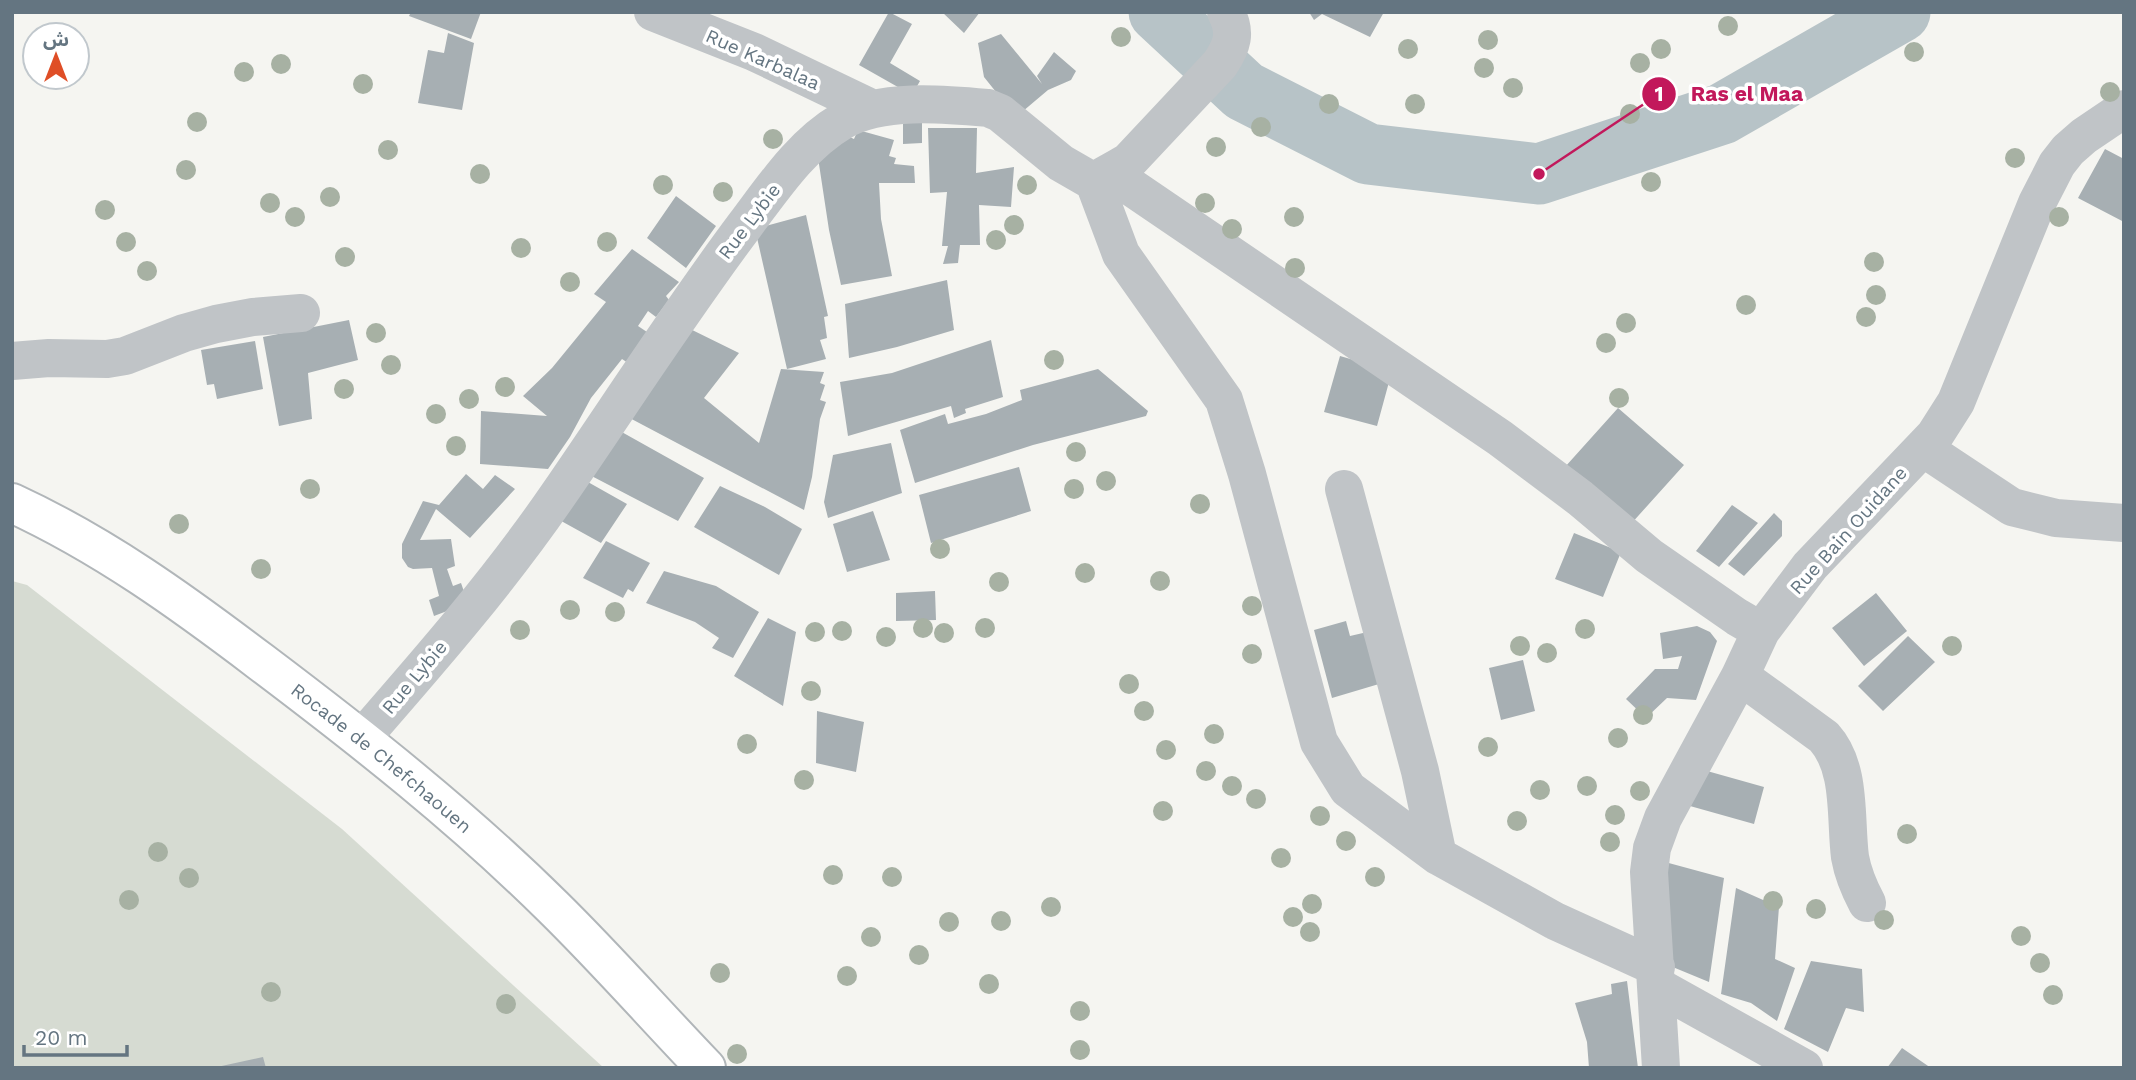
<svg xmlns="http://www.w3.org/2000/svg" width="2136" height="1080" font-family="'Work Sans','Noto Sans Arabic',sans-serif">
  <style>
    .green { fill: #d6dbd2 }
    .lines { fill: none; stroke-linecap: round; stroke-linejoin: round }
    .river { stroke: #b7c3c7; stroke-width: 61 }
    .building { fill: #a7afb3 }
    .major-casing { stroke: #b1b6b9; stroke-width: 42 }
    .minor { stroke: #c0c4c7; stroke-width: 38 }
    .major { stroke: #fff; stroke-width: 38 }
    .tree { fill: #a7b1a3 }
    .labels { text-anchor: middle; stroke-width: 7; stroke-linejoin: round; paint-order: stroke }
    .street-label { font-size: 19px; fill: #647581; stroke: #fff }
    .leader { fill: none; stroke: #c2185b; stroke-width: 2.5 }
    .callout-dot { fill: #c2185b; stroke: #fff; stroke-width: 2.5 }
    .mark-label { font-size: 21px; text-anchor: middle; font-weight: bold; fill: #fff }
    .callout-label { font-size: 21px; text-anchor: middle; font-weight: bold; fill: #c2185b; stroke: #fff; stroke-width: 7; stroke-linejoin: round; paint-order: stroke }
  </style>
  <rect width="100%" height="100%" fill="#f5f5f1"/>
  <path class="green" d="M12 581 27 585 342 829 604 1068H12Z"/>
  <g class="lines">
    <path class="river" d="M1159 12 1244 91 1368 154 1539 174 1722 114 1900 12"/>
  </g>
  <path class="building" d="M411 12H481L471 39 409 16Z
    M889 12 912 24 890 63 920 81 912 95 859 65Z
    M942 12H980L964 33Z
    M1309 12H1384L1370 37 1322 14 1314 20Z
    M448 33 474 43 462 110 418 103 428 50 444 53Z
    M1001 34 1042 84 1037 76 1054 52 1076 71 1071 80 1048 90 1016 117 984 77 978 43Z
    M903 123H922V143L903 144Z
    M928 128H977L976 173 1014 167 1011 207 979 205 980 245H960L958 263 943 264 948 246H942L947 192 930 193Z
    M858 130 894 140 889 156 896 158 894 164 914 166 915 183H879L881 219 892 276 841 285 829 230 817 151 841 133 854 139Z
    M2105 149 2124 159V222L2078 198Z
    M676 196 716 226 686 268 647 238Z
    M806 215 828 316 824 317 827 338 820 340 826 359 787 369 755 229Z
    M632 249 679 282 666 296 669 300 656 317 648 311 638 326 650 334 628 363 622 359 591 398 570 437 548 469 480 464 481 411 547 416 523 396 552 368 606 302 594 294Z
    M947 280 954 330 897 347 849 358 845 304Z
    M349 320 358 360 308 373 312 419 279 426 263 337Z
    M680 324 739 353 704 398 759 443 781 369 824 372 820 383 825 385 820 400 826 402 820 419 812 477 804 510 624 415Z
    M991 340 1003 397 965 409 966 413 954 418 951 406 848 436 840 382 892 373Z
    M255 341 263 389 217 399 214 384 207 385 201 350Z
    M1340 356 1392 371 1377 426 1324 412Z
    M1098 369 1148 411 1146 416 1033 445 915 483 900 430 945 414 948 424 986 414 1022 400 1020 390Z
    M1618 408 1684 465 1630 525 1565 467Z
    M611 426 704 478 678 521 582 471Z
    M891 443 902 493 828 518 824 502 833 455Z
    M1019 467 1031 511 931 543 919 495Z
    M466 474 483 489 495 475 515 489 470 538 436 509 420 540 451 539 455 566 447 569 453 586 461 583 468 603 434 616 429 600 439 596 432 568 413 569 408 567 402 558V544L423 501 439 505Z
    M579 477 627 504 601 543 554 517Z
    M720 486 765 507 802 529 779 575 694 527Z
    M1732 505 1758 523 1719 567 1696 551Z
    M873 511 890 560 847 572 833 524Z
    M1774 513 1782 521V536L1744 576 1728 564Z
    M1574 533 1621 552 1603 597 1555 579Z
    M606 541 650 563 633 592 628 589 623 598 583 578Z
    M664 571 716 586 759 612 733 658 712 648 719 638 695 622 646 603Z
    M935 591 936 620 896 621V593Z
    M1876 593 1907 631 1864 666 1832 628Z
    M768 618 796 632 783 706 734 676Z
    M1346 621 1350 636 1376 630 1389 681 1332 698 1314 630Z
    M1697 626 1710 632 1717 641 1696 700 1667 698 1646 718 1626 699 1655 669H1678L1682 656 1663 659 1660 633Z
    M1908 636 1935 662 1883 711 1858 686Z
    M1523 660 1535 711 1501 720 1489 668Z
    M817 711 864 722 856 772 816 763Z
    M1700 769 1764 787 1754 824 1690 806Z
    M1665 862 1724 878 1709 982 1663 963Z
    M1736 888 1779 907 1775 959 1795 968 1777 1021 1751 1003 1721 994Z
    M1811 961 1862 969 1864 1012 1846 1008 1828 1052 1784 1029Z
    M1627 981 1638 1068H1589L1587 1042 1575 1003 1612 994 1611 984Z
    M1902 1048 1931 1068H1887Z
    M263 1057 266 1068H217V1067Z"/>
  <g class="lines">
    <g class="major-casing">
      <g id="major">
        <path id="s1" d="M12 503C103 545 182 602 261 662 363 739 462 817 553 907 606 959 655 1015 706 1068"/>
      </g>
    </g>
    <path class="minor" d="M653 12 754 52 873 109
      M1112 174 1500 438 1580 498 1649 556 1737 617 1761 631
      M1094 182 1121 254 1224 400 1247 474 1319 742 1348 789 1438 856 1555 921 1656 967
      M12 361 49 358 107 359 125 356 184 333 216 324 253 317 301 313
      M1923 448 2012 507 2056 518 2124 523
      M1344 489 1420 771 1438 856
      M1740 676 1824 737C1852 768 1845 818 1850 857 1853 874 1859 888 1867 903
      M362 738C430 660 499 581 558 495 620 405 679 313 745 225 773 188 801 145 842 121 880 98 944 104 988 108L1000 113 1061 163 1094 182C1099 177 1121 167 1129 161L1220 64C1232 46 1237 33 1226 12
      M1657 986 1804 1068
      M1661 1068 1649 872 1652 848 1663 818 1740 676 1761 631 1810 566 1935 435 1956 402 2037 203 2057 164 2068 150 2084 136 2124 109"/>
    <use href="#major" class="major"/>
  </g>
  <g class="tree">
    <circle cx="1728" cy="26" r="10"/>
    <circle cx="1121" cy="37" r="10"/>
    <circle cx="1488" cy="40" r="10"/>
    <circle cx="1408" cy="49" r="10"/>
    <circle cx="1661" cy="49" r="10"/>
    <circle cx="1914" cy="52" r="10"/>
    <circle cx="1640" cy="63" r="10"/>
    <circle cx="281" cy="64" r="10"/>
    <circle cx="1484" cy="68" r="10"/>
    <circle cx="244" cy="72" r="10"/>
    <circle cx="363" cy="84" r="10"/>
    <circle cx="1513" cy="88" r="10"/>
    <circle cx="2110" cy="92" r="10"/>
    <circle cx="1329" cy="104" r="10"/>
    <circle cx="1415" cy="104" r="10"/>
    <circle cx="1630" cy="114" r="10"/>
    <circle cx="197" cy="122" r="10"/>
    <circle cx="1261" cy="127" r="10"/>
    <circle cx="773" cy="139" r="10"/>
    <circle cx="1216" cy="147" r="10"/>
    <circle cx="388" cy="150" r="10"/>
    <circle cx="2015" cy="158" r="10"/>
    <circle cx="186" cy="170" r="10"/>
    <circle cx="480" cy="174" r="10"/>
    <circle cx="1651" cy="182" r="10"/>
    <circle cx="663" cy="185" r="10"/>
    <circle cx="1027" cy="185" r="10"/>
    <circle cx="723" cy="192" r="10"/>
    <circle cx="330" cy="197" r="10"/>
    <circle cx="270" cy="203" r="10"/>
    <circle cx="1205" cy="203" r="10"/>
    <circle cx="105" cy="210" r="10"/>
    <circle cx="295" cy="217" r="10"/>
    <circle cx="1294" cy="217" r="10"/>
    <circle cx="2059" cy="217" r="10"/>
    <circle cx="1014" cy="225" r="10"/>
    <circle cx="1232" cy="229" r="10"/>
    <circle cx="996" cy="240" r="10"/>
    <circle cx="126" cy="242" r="10"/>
    <circle cx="607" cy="242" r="10"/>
    <circle cx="521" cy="248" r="10"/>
    <circle cx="345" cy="257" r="10"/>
    <circle cx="1874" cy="262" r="10"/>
    <circle cx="1295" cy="268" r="10"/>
    <circle cx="147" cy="271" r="10"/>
    <circle cx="570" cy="282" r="10"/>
    <circle cx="1876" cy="295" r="10"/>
    <circle cx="1746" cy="305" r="10"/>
    <circle cx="1866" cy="317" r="10"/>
    <circle cx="1626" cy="323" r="10"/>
    <circle cx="376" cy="333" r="10"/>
    <circle cx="1606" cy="343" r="10"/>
    <circle cx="1054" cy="360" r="10"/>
    <circle cx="391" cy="365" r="10"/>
    <circle cx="505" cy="387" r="10"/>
    <circle cx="344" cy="389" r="10"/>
    <circle cx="1619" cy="398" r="10"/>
    <circle cx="469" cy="399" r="10"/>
    <circle cx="436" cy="414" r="10"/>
    <circle cx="456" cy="446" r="10"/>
    <circle cx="1076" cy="452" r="10"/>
    <circle cx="1106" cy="481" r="10"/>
    <circle cx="310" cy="489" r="10"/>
    <circle cx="1074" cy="489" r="10"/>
    <circle cx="1200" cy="504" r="10"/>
    <circle cx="179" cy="524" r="10"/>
    <circle cx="940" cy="549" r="10"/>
    <circle cx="261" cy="569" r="10"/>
    <circle cx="1085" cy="573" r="10"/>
    <circle cx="1160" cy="581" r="10"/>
    <circle cx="999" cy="582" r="10"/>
    <circle cx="1252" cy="606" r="10"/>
    <circle cx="570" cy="610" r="10"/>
    <circle cx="615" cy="612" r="10"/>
    <circle cx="923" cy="628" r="10"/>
    <circle cx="985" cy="628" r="10"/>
    <circle cx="1585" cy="629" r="10"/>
    <circle cx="520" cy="630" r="10"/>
    <circle cx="842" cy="631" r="10"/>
    <circle cx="815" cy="632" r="10"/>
    <circle cx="944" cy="633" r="10"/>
    <circle cx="886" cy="637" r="10"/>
    <circle cx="1520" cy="646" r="10"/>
    <circle cx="1952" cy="646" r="10"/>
    <circle cx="1547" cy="653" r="10"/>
    <circle cx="1252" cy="654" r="10"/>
    <circle cx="1129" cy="684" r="10"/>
    <circle cx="811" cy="691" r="10"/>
    <circle cx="1144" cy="711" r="10"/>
    <circle cx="1643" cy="715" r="10"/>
    <circle cx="1214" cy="734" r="10"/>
    <circle cx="1618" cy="738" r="10"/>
    <circle cx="747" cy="744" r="10"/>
    <circle cx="1488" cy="747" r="10"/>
    <circle cx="1166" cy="750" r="10"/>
    <circle cx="1206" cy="771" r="10"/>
    <circle cx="804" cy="780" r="10"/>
    <circle cx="1232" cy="786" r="10"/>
    <circle cx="1587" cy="786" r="10"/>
    <circle cx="1540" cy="790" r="10"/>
    <circle cx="1640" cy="791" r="10"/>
    <circle cx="1256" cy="799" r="10"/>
    <circle cx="1163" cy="811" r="10"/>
    <circle cx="1615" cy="815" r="10"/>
    <circle cx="1320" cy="816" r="10"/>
    <circle cx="1517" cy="821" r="10"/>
    <circle cx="1907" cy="834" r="10"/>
    <circle cx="1346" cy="841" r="10"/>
    <circle cx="1610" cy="842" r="10"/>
    <circle cx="158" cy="852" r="10"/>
    <circle cx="1281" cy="858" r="10"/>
    <circle cx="833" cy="875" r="10"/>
    <circle cx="892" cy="877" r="10"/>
    <circle cx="1375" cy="877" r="10"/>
    <circle cx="189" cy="878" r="10"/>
    <circle cx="129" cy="900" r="10"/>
    <circle cx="1773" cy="901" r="10"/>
    <circle cx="1312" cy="904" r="10"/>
    <circle cx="1051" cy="907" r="10"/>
    <circle cx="1816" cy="909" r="10"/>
    <circle cx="1293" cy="917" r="10"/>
    <circle cx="1884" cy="920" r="10"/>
    <circle cx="1001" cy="921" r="10"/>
    <circle cx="949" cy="922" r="10"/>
    <circle cx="1310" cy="932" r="10"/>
    <circle cx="2021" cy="936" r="10"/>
    <circle cx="871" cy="937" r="10"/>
    <circle cx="919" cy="955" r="10"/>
    <circle cx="2040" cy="963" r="10"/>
    <circle cx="720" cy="973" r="10"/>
    <circle cx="847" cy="976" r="10"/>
    <circle cx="989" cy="984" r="10"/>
    <circle cx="271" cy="992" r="10"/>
    <circle cx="2053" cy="995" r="10"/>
    <circle cx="506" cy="1004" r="10"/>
    <circle cx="1080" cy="1011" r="10"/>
    <circle cx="1080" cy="1050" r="10"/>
    <circle cx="737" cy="1054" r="10"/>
  </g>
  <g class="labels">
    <g class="street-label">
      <text transform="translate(763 59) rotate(24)" y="7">Rue Karbalaa</text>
      <text transform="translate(749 221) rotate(-53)" y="7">Rue Lybie</text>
      <text transform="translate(1848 530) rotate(-48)" y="7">Rue Bain Ouidane</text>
      <text transform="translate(414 677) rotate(-50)" y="7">Rue Lybie</text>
      <text dy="7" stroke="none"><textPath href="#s1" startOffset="450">Rocade de Chefchaouen</textPath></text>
    </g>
  </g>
  <path class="leader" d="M1539 174L1659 94"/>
  <g class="callout-dot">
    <circle cx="1539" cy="174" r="7"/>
    <circle cx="1659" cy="94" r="18"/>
  </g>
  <g class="mark-label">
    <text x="1659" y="101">1</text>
  </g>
  <g class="callout-label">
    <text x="1747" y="101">Ras el Maa</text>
  </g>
  <rect width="2136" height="1080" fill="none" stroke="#647581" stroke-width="28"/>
  <g transform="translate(56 56)"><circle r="33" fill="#ffffff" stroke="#c1c8cd" stroke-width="2"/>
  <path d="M0-5L12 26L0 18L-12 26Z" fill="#df4e26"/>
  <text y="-10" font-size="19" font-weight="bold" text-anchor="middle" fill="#647581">ش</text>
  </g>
  <path d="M24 1045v10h103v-10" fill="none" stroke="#647581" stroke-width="3.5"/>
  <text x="35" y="1045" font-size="21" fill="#647581" stroke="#ffffff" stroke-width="5" paint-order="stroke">20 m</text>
</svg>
